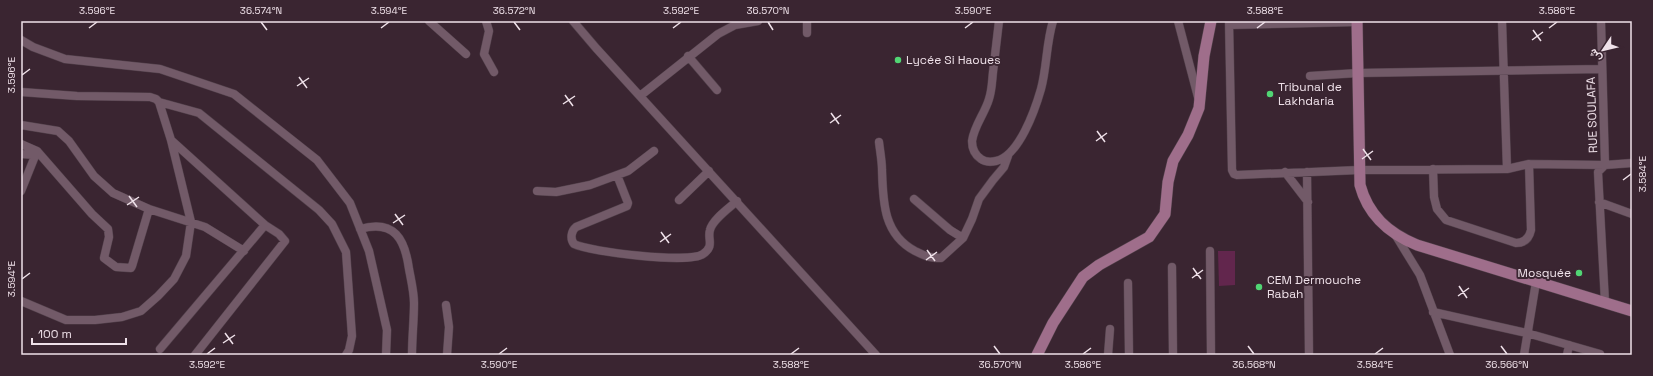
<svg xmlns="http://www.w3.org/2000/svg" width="1653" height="376" font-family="'Space Grotesk',Vazirmatn,sans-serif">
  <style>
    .green { fill: #62264d }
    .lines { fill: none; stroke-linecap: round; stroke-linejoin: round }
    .minor-casing { stroke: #52414b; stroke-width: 9 }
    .major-casing { stroke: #52414b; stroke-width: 12 }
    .minor { stroke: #725a68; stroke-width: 8 }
    .major { stroke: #9f6e8b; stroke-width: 11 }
    .ticks { fill: none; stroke: #efe1e9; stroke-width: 1.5 }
    .poi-dot { fill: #51d674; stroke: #3a2531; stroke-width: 1.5 }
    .labels { text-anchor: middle; stroke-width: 4; stroke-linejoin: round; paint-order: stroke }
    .poi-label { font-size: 12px; fill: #efe1e9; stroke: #3a2531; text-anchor: start }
    .street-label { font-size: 12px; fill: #efe1e9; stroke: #3a2531 }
    .neatline { fill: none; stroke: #efe1e9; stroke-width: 1.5 }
    .ticks-label { font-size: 10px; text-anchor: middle; fill: #efe1e9 }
  </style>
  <rect width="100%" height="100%" fill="#3a2531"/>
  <path class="green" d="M1218 251H1235V285L1219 286Z"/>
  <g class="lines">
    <g class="minor-casing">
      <path id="minor" d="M429 21 466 54
        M486 21 489 31 484 54 494 72
        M573 21 596 48 876 355
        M999 21C997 38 995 55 993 72 992 81 992 90 989 99 985 113 974 126 972 141 972 148 975 155 981 159 985 162 991 162 996 161 1019 156 1035 110 1041 89 1047 67 1046 44 1053 21
        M1178 21 1198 97
        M1229 21 1232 170 1234 174 1237 175 1359 170 1507 169 1529 164 1605 165 1632 163
        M1502 21 1507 169
        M1601 21 1605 165 1598 172 1605 302
        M1229 25 1357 22
        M807 33V21
        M21 40 33 47 65 59 160 69 234 94 317 160 350 203 369 251 387 330 386 355
        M688 56 717 90
        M1310 76 1358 73 1602 69
        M21 92 77 96 150 97 156 99 159 102 171 140 191 222 186 256 174 279 158 296 141 311 122 317 95 320H66L21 301
        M640 96 718 34 735 25 758 21
        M159 102 199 113 319 210 332 224 346 252 352 336 349 350 346 355
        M21 125 58 131 69 141 94 176 113 193 149 209 205 227 244 251
        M171 140 265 225 279 234 285 241 195 355
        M879 142C880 151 882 161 882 170 883 201 883 234 915 251 925 256 929 258 941 258L963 238 972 219 979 199 993 180 1004 167 1008 156
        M21 144 37 151 92 214 108 229 109 237 104 258 116 267 131 268 132 266 149 209
        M21 154 36 155
        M1433 169 1434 197 1437 209 1446 220 1516 243C1524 243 1529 239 1531 230L1529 164
        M1285 172 1308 202
        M1307 172 1309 355
        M617 175 628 203 627 206 576 227C571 231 570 239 574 244 590 252 690 264 703 254 715 246 707 239 710 230 712 220 729 208 737 201
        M21 191 37 151
        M537 191 556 192 590 185 628 171 654 151
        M914 199 950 230 963 238
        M679 200 709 171
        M1599 202 1632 214
        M360 229C395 219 405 240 409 269 411 280 414 292 414 303 414 320 412 338 412 355
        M1396 236 1420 275 1450 355
        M1210 251 1211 355
        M1172 267 1173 355
        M1128 283 1129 355
        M446 305 449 327 447 355
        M1433 312 1527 333 1600 354
        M160 349 265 225
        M1108 355 1110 329
        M1524 355 1536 282
        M1567 355 1569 345"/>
    </g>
    <g class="major-casing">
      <path id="major" d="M1357 21 1360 185C1368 215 1388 233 1417 245L1632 311
        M1037 355 1053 323 1083 277 1099 265 1149 237 1165 214 1168 182 1173 161 1188 135 1199 108 1204 56 1211 21"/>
    </g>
    <use href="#minor" class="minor"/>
    <use href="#major" class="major"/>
  </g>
  <path class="ticks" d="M261 22 267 30M514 22 520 30M768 22 773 30M89 28 97 22M381 28 389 22M673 28 681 22M965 28 973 22M1257 28 1265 22M1549 28 1557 22M1533 30 1541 41M1532 40 1543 32M22 75 30 69M299 77 307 88M297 86 309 78M565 95 573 106M563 104 575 96M831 113 839 124M830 123 841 115M1097 131 1105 142M1096 141 1107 133M1363 149 1371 160M1362 159 1373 151M1623 180 1631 174M129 196 137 207M127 205 139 197M395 214 403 225M393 223 405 215M661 232 669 243M660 242 671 234M927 250 935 261M926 260 937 252M1193 268 1201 279M1192 278 1203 270M22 279 30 273M1459 286 1467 298M1458 296 1469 288M225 333 233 344M223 343 235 335M994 346 1000 354M1248 346 1254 354M1501 346 1507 354M207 354 215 348M499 354 507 348M791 354 799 348M1083 354 1091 348M1375 354 1383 348"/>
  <g class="poi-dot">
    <circle cx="898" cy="60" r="4"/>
    <circle cx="1270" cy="94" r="4"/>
    <circle cx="1579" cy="273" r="4"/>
    <circle cx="1259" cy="287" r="4"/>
  </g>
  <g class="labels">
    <g class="poi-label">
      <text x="906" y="64">Lycée Si Haoues</text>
      <text x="1278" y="91">Tribunal de<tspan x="1278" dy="14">Lakhdaria</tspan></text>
      <text x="1571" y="277" text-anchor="end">Mosquée</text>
      <text x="1267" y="284">CEM Dermouche<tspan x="1267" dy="14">Rabah</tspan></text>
    </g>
    <g class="street-label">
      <text transform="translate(1592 115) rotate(-92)" y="4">RUE SOULAFA</text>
    </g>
  </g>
  <rect width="1653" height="376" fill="none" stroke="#3a2531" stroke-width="44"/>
  <g transform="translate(1603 50) rotate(235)" stroke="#3a2531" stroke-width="3" paint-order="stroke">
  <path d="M0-3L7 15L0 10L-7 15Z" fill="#efe1e9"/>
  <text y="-6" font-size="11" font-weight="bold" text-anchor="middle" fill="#efe1e9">ش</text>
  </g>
  <path d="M32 338v6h94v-6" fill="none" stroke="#efe1e9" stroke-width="2"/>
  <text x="38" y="338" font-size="12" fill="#efe1e9" stroke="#3a2531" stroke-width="3" paint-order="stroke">100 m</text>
  <rect x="22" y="22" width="1609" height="332" class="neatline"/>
  <g class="ticks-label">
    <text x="97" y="14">3.596°E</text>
    <text x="261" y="14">36.574°N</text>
    <text x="389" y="14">3.594°E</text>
    <text x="514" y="14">36.572°N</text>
    <text x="681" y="14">3.592°E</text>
    <text x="768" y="14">36.570°N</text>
    <text x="973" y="14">3.590°E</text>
    <text x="1265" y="14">3.588°E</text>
    <text x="1557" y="14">3.586°E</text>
    <text transform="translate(11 75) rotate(-90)" y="4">3.596°E</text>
    <text transform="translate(1642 174) rotate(-90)" y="4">3.584°E</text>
    <text transform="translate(11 279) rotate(-90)" y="4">3.594°E</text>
    <text x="207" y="368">3.592°E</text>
    <text x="499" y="368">3.590°E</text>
    <text x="791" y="368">3.588°E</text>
    <text x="1000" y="368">36.570°N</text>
    <text x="1083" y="368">3.586°E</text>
    <text x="1254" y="368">36.568°N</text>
    <text x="1375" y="368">3.584°E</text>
    <text x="1507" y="368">36.566°N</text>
  </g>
</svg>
